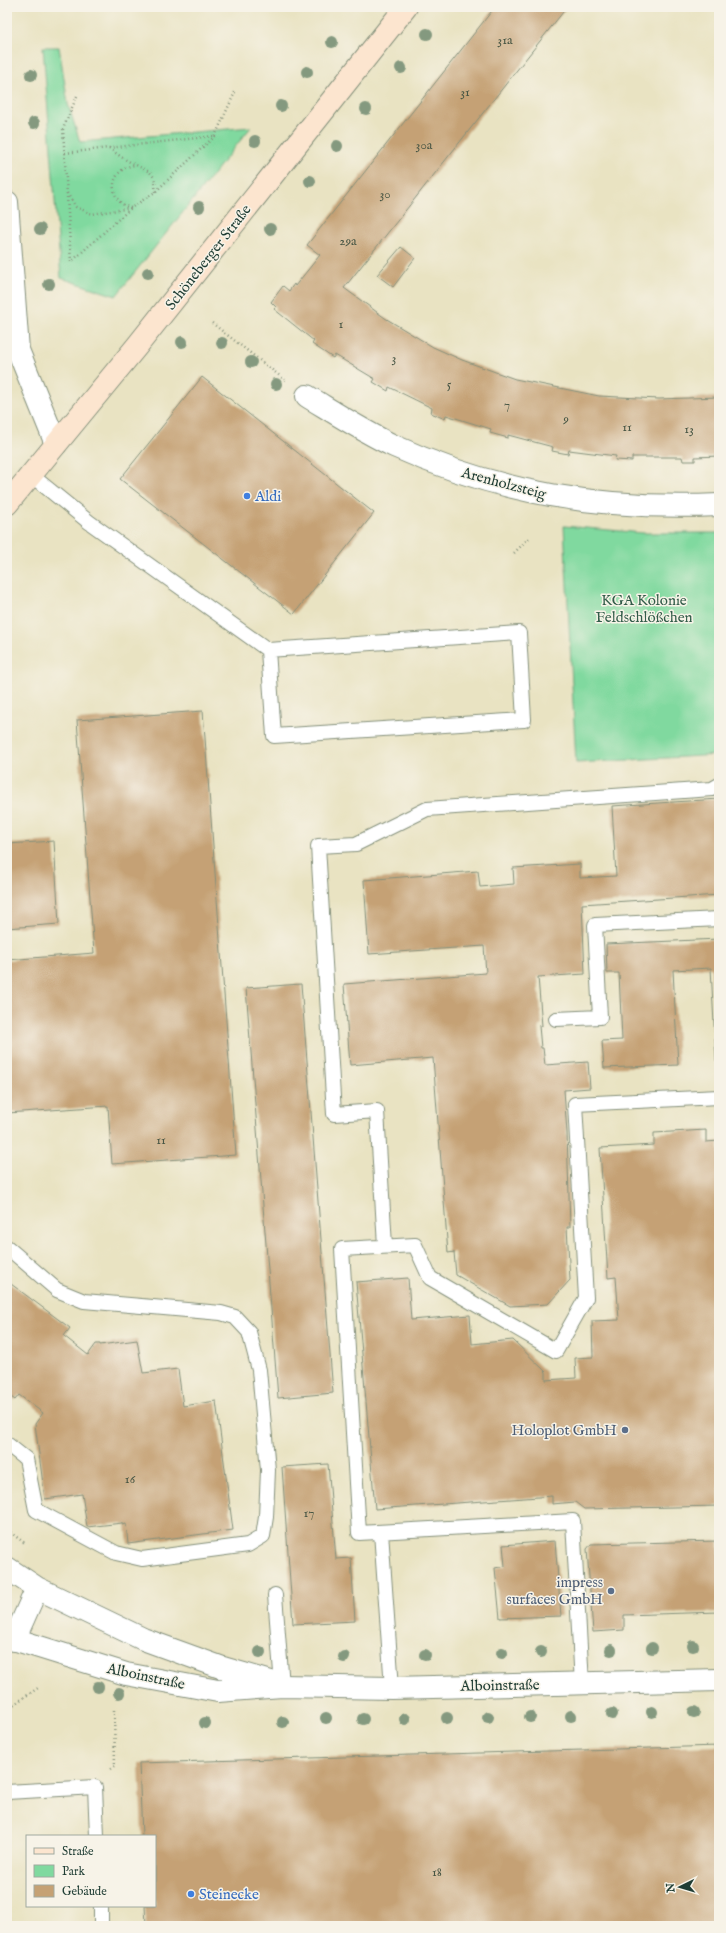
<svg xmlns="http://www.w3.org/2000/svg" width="726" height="1933" font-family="'IM FELL English',serif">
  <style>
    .green { fill: #80d99f; stroke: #508b6a }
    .building { fill: #c5a174 }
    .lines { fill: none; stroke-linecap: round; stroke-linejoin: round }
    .service-casing { stroke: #84907b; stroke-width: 16 }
    .minor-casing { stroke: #84907b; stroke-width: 24 }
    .tertiary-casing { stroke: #84907b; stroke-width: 24 }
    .secondary-casing { stroke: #84907b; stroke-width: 24 }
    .path { stroke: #84907b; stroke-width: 2.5; stroke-dasharray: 1 3; stroke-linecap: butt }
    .service { stroke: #fff; stroke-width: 14 }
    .minor { stroke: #fff; stroke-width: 22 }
    .tertiary { stroke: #fff; stroke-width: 22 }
    .secondary { stroke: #fce5cf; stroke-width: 22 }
    .tree { fill: #84997f }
    .shop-dot { fill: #3f7fe0; stroke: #f7f3e8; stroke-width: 1.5 }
    .service-dot { fill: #5c6f8a; stroke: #f7f3e8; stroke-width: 1.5 }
    .labels { text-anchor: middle; stroke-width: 3; stroke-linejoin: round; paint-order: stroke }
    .number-label { font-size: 13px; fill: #485644 }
    .street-label { font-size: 15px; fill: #1f3d34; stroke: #f7f3e8 }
    .shop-label { font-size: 15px; fill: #366cbe; stroke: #f7f3e8; text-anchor: start }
    .park-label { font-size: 15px; fill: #325c49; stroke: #f7f3e8 }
    .service-label { font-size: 15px; fill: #4e5e75; stroke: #f7f3e8; text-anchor: end }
  </style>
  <rect width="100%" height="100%" fill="#f7f3e8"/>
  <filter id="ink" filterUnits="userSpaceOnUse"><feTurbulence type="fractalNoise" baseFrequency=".025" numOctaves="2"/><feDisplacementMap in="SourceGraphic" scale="8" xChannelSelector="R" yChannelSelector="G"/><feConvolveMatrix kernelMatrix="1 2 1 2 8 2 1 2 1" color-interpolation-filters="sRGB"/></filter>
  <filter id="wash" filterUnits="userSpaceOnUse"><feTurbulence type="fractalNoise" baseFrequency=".012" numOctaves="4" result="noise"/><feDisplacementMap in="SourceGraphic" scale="16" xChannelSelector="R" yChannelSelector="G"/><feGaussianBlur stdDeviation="0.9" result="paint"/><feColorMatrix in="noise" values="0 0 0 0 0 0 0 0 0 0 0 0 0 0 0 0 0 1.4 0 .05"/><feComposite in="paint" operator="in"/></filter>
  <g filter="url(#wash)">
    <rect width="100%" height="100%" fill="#e9e3c2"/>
    <path class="green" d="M43 47H59L68 104 80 142 251 127 116 296 61 278Z
      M564 526 643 533H719V755L576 763Z"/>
    <g id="blocks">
      <path class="building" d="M495 7H567L344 288 385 318 433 347 462 360 515 379 599 396 659 399 719 397V456L695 457V461H683L682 457H632V461L615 460 616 456 569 450 568 454 552 451 553 447 508 435V438L490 433 491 429 446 415 445 419 431 413 432 408 389 387 388 391 373 382 375 379 335 355 333 358 312 344 314 341 274 309 276 307 271 302 283 286 289 291 294 284 295 286 320 255 307 245Z
        M401 247 415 258 393 287 377 275Z
        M202 377 374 513 294 614 120 479Z
        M203 711 236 1155 112 1164 108 1106 7 1113V960L94 953 77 720Z
        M719 799V895L582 904 585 974 538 977 542 1026H539L541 1048H543L545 1065 588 1062 590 1088 564 1090 567 1133 570 1227H567L570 1280 548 1304 510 1306 456 1275 454 1252 448 1253 433 1058 350 1065 344 984 486 973 484 946 369 954 364 880 478 871 480 887 514 884 513 868 580 864V878L616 876 612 806Z
        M54 841 59 924 7 928V844Z
        M719 939V1060L716 1061 711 968 673 970 678 1065 604 1068 602 1041 622 1040 619 973H607L606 944Z
        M301 984 333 1393 278 1398 246 988Z
        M706 1130V1142L719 1141V1506L584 1509 575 1502 552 1504V1496L375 1509 356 1282 408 1278 411 1320 470 1315 472 1344 513 1340 546 1372V1380L576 1378 575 1358 593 1357 592 1321 619 1320 616 1277 608 1278 600 1148 654 1145V1133Z
        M7 1281 70 1328 64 1336 88 1355 96 1344H100V1345L137 1340 143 1373 178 1369 183 1406 216 1401 233 1530 128 1544 126 1524 122 1525V1523L87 1527 82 1494 45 1499 35 1424 43 1413 19 1395 15 1400 7 1394Z
        M328 1464 336 1559 351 1558 355 1621 293 1624 282 1467Z
        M555 1541 561 1616 500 1618 495 1568 505 1566 503 1545Z
        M719 1541V1612L624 1615V1630L593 1632 587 1549 591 1544Z
        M719 1746V1926H146L145 1906H155V1836H142L139 1763Z"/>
    </g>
  </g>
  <g filter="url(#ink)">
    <use href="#blocks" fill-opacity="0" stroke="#84907b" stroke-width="1"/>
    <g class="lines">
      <g class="service-casing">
        <path id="service" d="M31 475 89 522 268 650 519 633 524 720 274 736 268 650
          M556 1019 600 1017 595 925 719 919
          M385 1246 377 1111 334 1114 318 846 356 844 427 809 712 789 719 785
          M7 1247 57 1290 84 1301 221 1313 235 1317 249 1332 259 1370 268 1470 266 1517 263 1536 248 1545 142 1559 116 1553 36 1510 26 1459 7 1444
          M381 1532 392 1688
          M275 1595 282 1686
          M582 1684 573 1521 359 1533 342 1249 415 1245 430 1278 556 1351 586 1298 575 1104 719 1097
          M7 1792 95 1787 97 1836
          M101 1906V1926"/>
      </g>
      <g class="minor-casing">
        <path id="minor" d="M7 202 18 350 56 444
          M307 396C335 413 364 432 394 446 500 494 603 510 719 505"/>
      </g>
      <g class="tertiary-casing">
        <path id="tertiary" d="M7 1568 37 1588 143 1639 223 1668 271 1682
          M7 1637 126 1674 218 1691 282 1686 392 1688 719 1680
          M14 1640 37 1588"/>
      </g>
      <g class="secondary-casing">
        <path id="secondary" d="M7 504 137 346 406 7"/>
      </g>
      <path class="path" d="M77 96 63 129 71 262 131 208 155 192 215 136 236 90
        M109 148C117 154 125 160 134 164 148 172 157 171 155 192
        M65 153 214 136
        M67 193 76 207 92 214 131 208
        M131 208C106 201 109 168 135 165
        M212 323 285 380
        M514 553 529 538
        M7 1530 26 1544
        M7 1709 38 1688
        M111 1769 115 1766 114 1710"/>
      <use href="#service" class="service"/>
      <use href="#minor" class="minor"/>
      <use href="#tertiary" class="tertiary"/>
      <use href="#secondary" class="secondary"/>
    </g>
    <g class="tree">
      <circle cx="427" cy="34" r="6"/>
      <circle cx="332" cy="42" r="6"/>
      <circle cx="401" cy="68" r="6"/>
      <circle cx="307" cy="72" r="6"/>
      <circle cx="31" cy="75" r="6"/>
      <circle cx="281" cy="106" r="6"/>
      <circle cx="366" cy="109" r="6"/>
      <circle cx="34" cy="123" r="6"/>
      <circle cx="255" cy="141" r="6"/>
      <circle cx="337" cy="146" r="6"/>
      <circle cx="310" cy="181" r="6"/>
      <circle cx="199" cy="207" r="6"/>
      <circle cx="40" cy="229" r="6"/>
      <circle cx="270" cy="229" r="6"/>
      <circle cx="148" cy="273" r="6"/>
      <circle cx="49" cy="284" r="6"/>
      <circle cx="182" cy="342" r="6"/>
      <circle cx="222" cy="343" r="6"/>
      <circle cx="251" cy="362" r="6"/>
      <circle cx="276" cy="384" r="6"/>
      <circle cx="693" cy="1646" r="6"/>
      <circle cx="652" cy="1648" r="6"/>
      <circle cx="611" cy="1650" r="6"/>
      <circle cx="260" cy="1652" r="6"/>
      <circle cx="541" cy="1652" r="6"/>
      <circle cx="502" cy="1653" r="6"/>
      <circle cx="425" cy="1655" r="6"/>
      <circle cx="344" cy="1657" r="6"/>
      <circle cx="98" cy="1687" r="6"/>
      <circle cx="119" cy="1693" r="6"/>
      <circle cx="652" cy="1712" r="6"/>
      <circle cx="694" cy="1712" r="6"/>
      <circle cx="612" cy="1714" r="6"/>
      <circle cx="571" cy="1716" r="6"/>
      <circle cx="488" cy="1717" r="6"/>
      <circle cx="530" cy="1717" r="6"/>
      <circle cx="326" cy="1718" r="6"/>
      <circle cx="447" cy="1718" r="6"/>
      <circle cx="363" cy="1719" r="6"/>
      <circle cx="405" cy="1719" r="6"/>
      <circle cx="283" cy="1722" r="6"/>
      <circle cx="205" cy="1723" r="6"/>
    </g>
  </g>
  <g class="shop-dot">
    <circle cx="247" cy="496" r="4"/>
    <circle cx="191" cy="1894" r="4"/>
  </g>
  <g class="service-dot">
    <circle cx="625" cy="1430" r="4"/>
    <circle cx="611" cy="1591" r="4"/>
  </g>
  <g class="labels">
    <g class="number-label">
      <text x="505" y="44">31a</text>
      <text x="465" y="96">31</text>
      <text x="424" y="149">30a</text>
      <text x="385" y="198">30</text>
      <text x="348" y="245">29a</text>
      <text x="341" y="328">1</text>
      <text x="394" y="362">3</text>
      <text x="449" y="388">5</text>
      <text x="507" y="409">7</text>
      <text x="566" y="423">9</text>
      <text x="627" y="431">11</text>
      <text x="689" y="433">13</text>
      <text x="161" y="1144">11</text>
      <text x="130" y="1483">16</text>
      <text x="309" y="1517">17</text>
      <text x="437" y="1876">18</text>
    </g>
    <g class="street-label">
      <text transform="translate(208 257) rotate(-52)" y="5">Schöneberger Straße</text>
      <text transform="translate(504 483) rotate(15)" y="5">Arenholzsteig</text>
      <text transform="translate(146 1676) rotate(12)" y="5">Alboinstraße</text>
      <text transform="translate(500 1685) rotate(-1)" y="5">Alboinstraße</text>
    </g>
    <g class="shop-label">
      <text x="255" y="501">Aldi</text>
      <text x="199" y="1899">Steinecke</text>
    </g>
    <g class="park-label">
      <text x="644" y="605">KGA Kolonie<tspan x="644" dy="17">Feldschlößchen</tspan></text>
    </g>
    <g class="service-label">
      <text x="617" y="1435">Holoplot GmbH</text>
      <text x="603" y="1587">impress<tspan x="603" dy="17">surfaces GmbH</tspan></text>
    </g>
  </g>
  <rect width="726" height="1933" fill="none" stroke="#f7f3e8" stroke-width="24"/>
  <rect x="26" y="1835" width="130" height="72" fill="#f7f3e8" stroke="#a1aaa0"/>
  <rect x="34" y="1848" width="20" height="6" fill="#fce5cf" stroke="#a1aaa0"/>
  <text x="62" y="1855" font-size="12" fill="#1f3d34">Straße</text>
  <rect x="34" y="1865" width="20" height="12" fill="#80d99f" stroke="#a1aaa0"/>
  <text x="62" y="1875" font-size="12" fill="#1f3d34">Park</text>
  <rect x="34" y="1885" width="20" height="12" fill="#c5a174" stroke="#a1aaa0"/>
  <text x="62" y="1895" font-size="12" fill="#1f3d34">Gebäude</text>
  <g transform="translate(680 1887) rotate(265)" stroke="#f7f3e8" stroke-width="3" paint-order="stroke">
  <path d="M0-3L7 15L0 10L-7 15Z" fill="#1f3d34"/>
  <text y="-6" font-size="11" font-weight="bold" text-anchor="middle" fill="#1f3d34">N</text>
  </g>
</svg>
